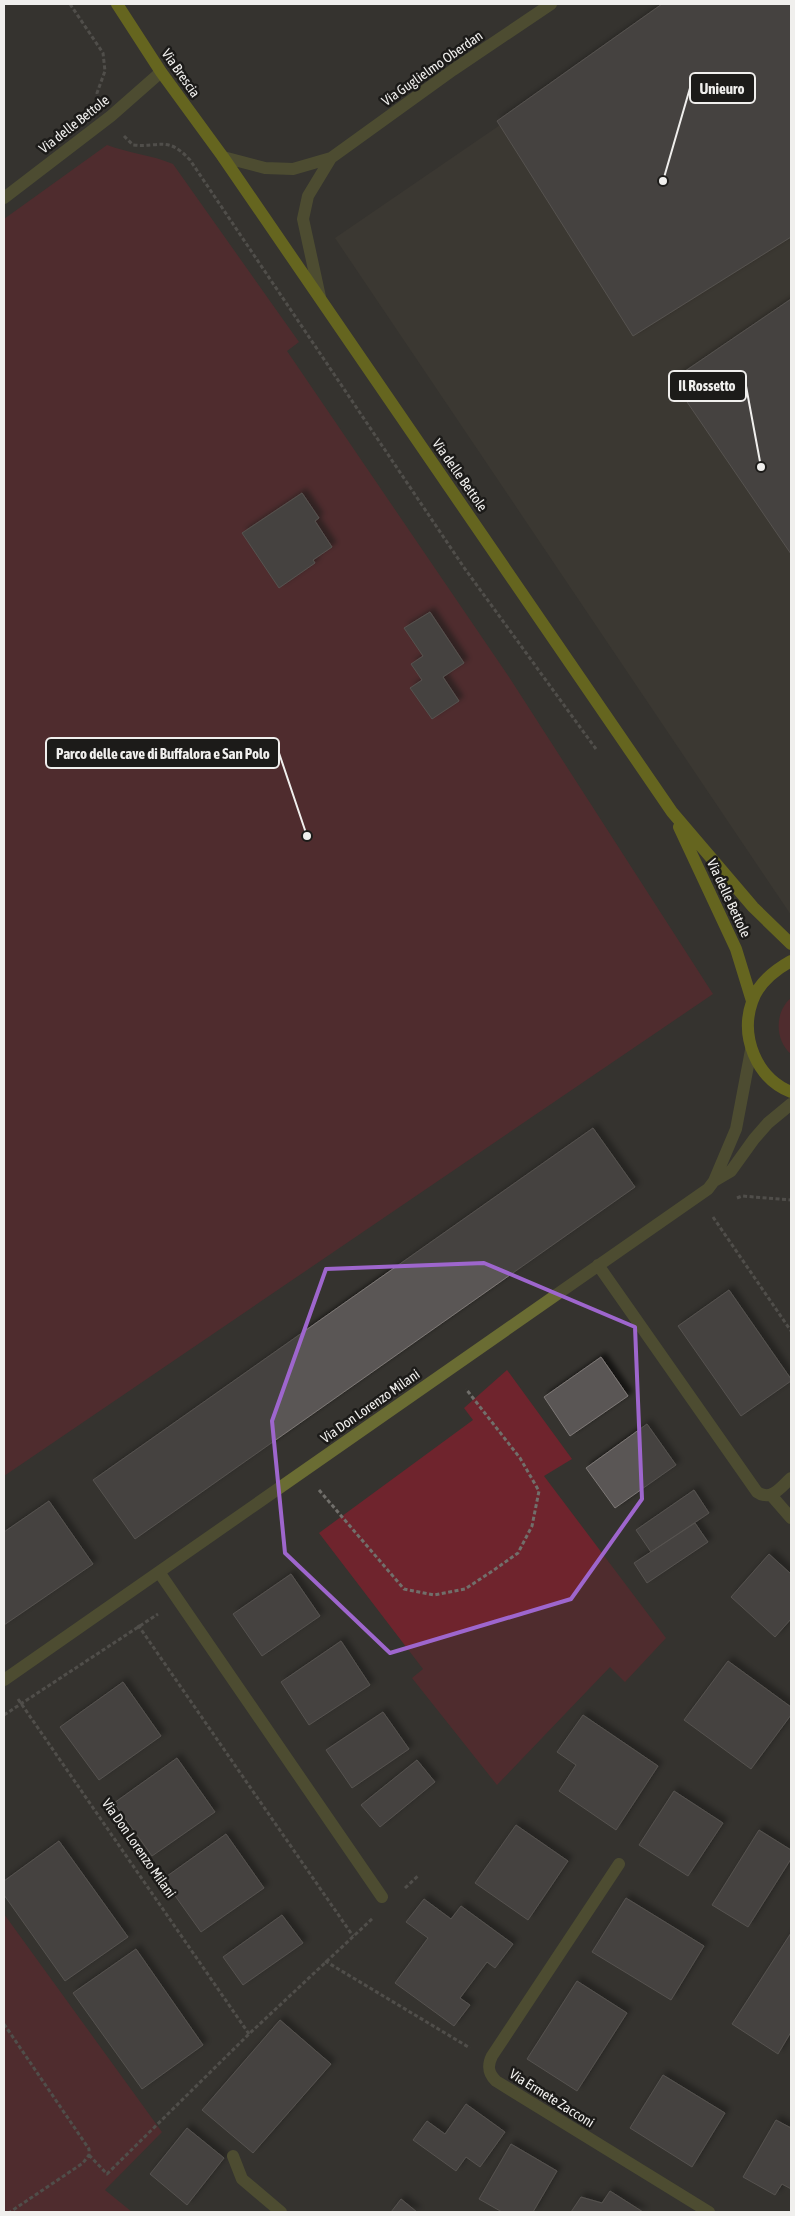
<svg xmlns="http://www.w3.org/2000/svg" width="795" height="2216" font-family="'Asap Condensed',sans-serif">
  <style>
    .built { fill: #433e35 }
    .green { fill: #6f242d }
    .building { fill: #5a5654; stroke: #7e7977; filter: url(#shadow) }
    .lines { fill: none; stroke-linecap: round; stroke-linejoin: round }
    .path { stroke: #716f6b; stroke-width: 3; stroke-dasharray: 4 2.5; stroke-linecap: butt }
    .minor { stroke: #6a6c33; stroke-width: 12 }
    .major { stroke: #a1a20c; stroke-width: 12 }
    .marked { fill: none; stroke: #9e66cd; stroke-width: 4; stroke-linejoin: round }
    .labels { text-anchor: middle; stroke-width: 5; stroke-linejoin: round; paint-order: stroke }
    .street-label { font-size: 14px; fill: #f0efed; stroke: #1c1b19 }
    .leader { fill: none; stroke: #f0efed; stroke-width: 2 }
    .callout-dot { fill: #f0efed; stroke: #1c1b19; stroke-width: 2 }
    .callout { fill: #1c1b19; stroke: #f0efed; stroke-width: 2 }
    .callout-label { font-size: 15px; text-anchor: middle; font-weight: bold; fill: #f0efed }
  </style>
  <defs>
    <filter id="shadow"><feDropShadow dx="4.5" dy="-4.5" stdDeviation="2.5" flood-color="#0009"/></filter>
  </defs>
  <rect width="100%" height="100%" fill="#35332f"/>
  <path class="built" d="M664 4H791V915L335 238 500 125Z"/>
  <path class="green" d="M107 145C128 153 152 155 173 164L299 342 287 351 509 677 713 994 4 1476V219Z
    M791 998V1054C774 1040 775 1011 791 998Z
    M507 1370 572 1459 544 1476 666 1638 625 1682 610 1667 497 1785 412 1678 423 1669 319 1533 473 1420 464 1408Z
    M4 1914 162 2132 105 2190 132 2212H4Z"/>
  <path class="building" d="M662 4H791V237L633 336 497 121Z
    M791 299V554L672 380Z
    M302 493 319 518 315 521 332 547 313 560 315 563 279 588 242 533Z
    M430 612 464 663 443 677 459 701 432 719 410 688 422 680 411 664 423 656 404 628Z
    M593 1128 635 1187 135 1539 93 1480Z
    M729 1290 791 1379V1381L741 1416 678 1326Z
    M601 1357 628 1396 570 1436 544 1397Z
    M647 1424 676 1465 615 1508 586 1468Z
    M694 1490 709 1513 651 1552 636 1530Z
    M49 1501 93 1564 4 1625V1532Z
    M695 1523 708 1542 647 1583 634 1563Z
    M769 1554 791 1574V1619L775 1637 731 1597Z
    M291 1574 320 1616 262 1656 233 1614Z
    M341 1641 370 1685 309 1725 281 1682Z
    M728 1661 791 1707V1715L751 1769 684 1720Z
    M123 1682 161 1736 99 1780 60 1727Z
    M383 1712 409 1749 352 1788 326 1750Z
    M583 1715 658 1766 616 1830 559 1791 576 1765 557 1752Z
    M177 1758 215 1812 152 1856 114 1803Z
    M417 1760 435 1782 380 1827 361 1805Z
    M674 1791 723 1823 688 1876 639 1845Z
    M516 1825 568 1861 528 1920 475 1883Z
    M759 1830 791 1850V1859L748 1927 712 1905Z
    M226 1834 264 1888 201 1932 163 1879Z
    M59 1841 128 1937 65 1981 4 1895V1881Z
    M626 1898 704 1946 671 2000 592 1952Z
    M424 1899 451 1919 461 1906 513 1944 495 1968 487 1962 460 1998 470 2005 454 2026 395 1983 428 1938 406 1922Z
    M282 1915 303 1943 243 1985 223 1957Z
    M791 1933V2032L778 2054 732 2024Z
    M136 1949 203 2045 142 2089 73 1993Z
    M577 1981 627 2013 577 2091 527 2059Z
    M280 2020 331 2064 253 2153 202 2110Z
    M663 2075 725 2113 692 2167 630 2128Z
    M466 2104 505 2132 480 2167 466 2157 456 2171 413 2140 427 2121 445 2134Z
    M776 2120 791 2128V2189L782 2184 775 2195 743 2177Z
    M187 2128 224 2158 187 2205 150 2174Z
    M511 2144 557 2171 533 2212H502L479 2199Z
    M610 2191 643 2212H571L581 2197 602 2203Z
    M401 2199 417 2212H391Z"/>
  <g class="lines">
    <path class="path" d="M70 4 103 53 105 71 97 93 98 96
      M124 136 133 145C160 148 167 135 190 160L465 569 596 749
      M737 1198 742 1196 791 1200
      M713 1217 791 1331
      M319 1490 404 1589 434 1595 465 1589 494 1570 518 1553 532 1526 539 1491 520 1458 466 1389
      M138 1625 353 1936
      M18 1699 249 2034
      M4 1715 158 1614
      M405 1888 419 1875
      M325 1961 470 2048
      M4 2024 89 2149V2155L83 2163 10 2212
      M89 2155 107 2174 249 2034 373 1918"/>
    <path class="minor" d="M223 157 265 168 293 169 331 158 453 70 551 4
      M4 198 111 116 161 72
      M320 297 303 219 308 196 331 158
      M714 1181 736 1129 751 1050
      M598 1265 757 1492C771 1502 781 1487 791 1478
      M771 1495 791 1518
      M159 1572 382 1897
      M4 1680 708 1189 714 1181 731 1171 754 1139 768 1123 791 1104
      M619 1864 492 2056C487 2066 488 2073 496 2081L709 2212
      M233 2156 242 2179 281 2212"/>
    <path class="major" d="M117 4 161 72 223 157 672 812 753 907 791 944
      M679 827 736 949 752 1001
      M791 961C775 970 758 983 752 1002 740 1036 756 1078 791 1092"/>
  </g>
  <path d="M0 0H795V2216H0ZM484 1263 635 1327 642 1499 571 1599 390 1653 285 1553 272 1421 326 1269Z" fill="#35332f" fill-opacity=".55" fill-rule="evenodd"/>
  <path class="marked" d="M484 1263 635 1327 642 1499 571 1599 390 1653 285 1553 272 1421 326 1269Z"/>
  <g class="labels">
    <g class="street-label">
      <text transform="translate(432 68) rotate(-35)" y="5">Via Guglielmo Oberdan</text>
      <text transform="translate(181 73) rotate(55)" y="5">Via Brescia</text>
      <text transform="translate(74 124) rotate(-38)" y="5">Via delle Bettole</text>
      <text transform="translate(460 475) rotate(55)" y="5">Via delle Bettole</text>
      <text transform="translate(729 898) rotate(65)" y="5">Via delle Bettole</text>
      <text transform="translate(370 1406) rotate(-35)" y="5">Via Don Lorenzo Milani</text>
      <text transform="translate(139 1848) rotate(55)" y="5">Via Don Lorenzo Milani</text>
      <text transform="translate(552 2098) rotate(32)" y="5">Via Ermete Zacconi</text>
    </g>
  </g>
  <path class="leader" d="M663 181L690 88M761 467L746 386M307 836L279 753"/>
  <g class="callout-dot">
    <circle cx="663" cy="181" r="5"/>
    <circle cx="761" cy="467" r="5"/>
    <circle cx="307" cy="836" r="5"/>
  </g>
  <g class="callout">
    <rect x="690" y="73" width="65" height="30" rx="5"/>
    <rect x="669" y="371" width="77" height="30" rx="5"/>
    <rect x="46" y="738" width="233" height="30" rx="5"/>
  </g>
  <g class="callout-label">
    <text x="722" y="94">Unieuro</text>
    <text x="707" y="391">Il Rossetto</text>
    <text x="163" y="759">Parco delle cave di Buffalora e San Polo</text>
  </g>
  <rect width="795" height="2216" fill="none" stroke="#f0efed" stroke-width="10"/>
</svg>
